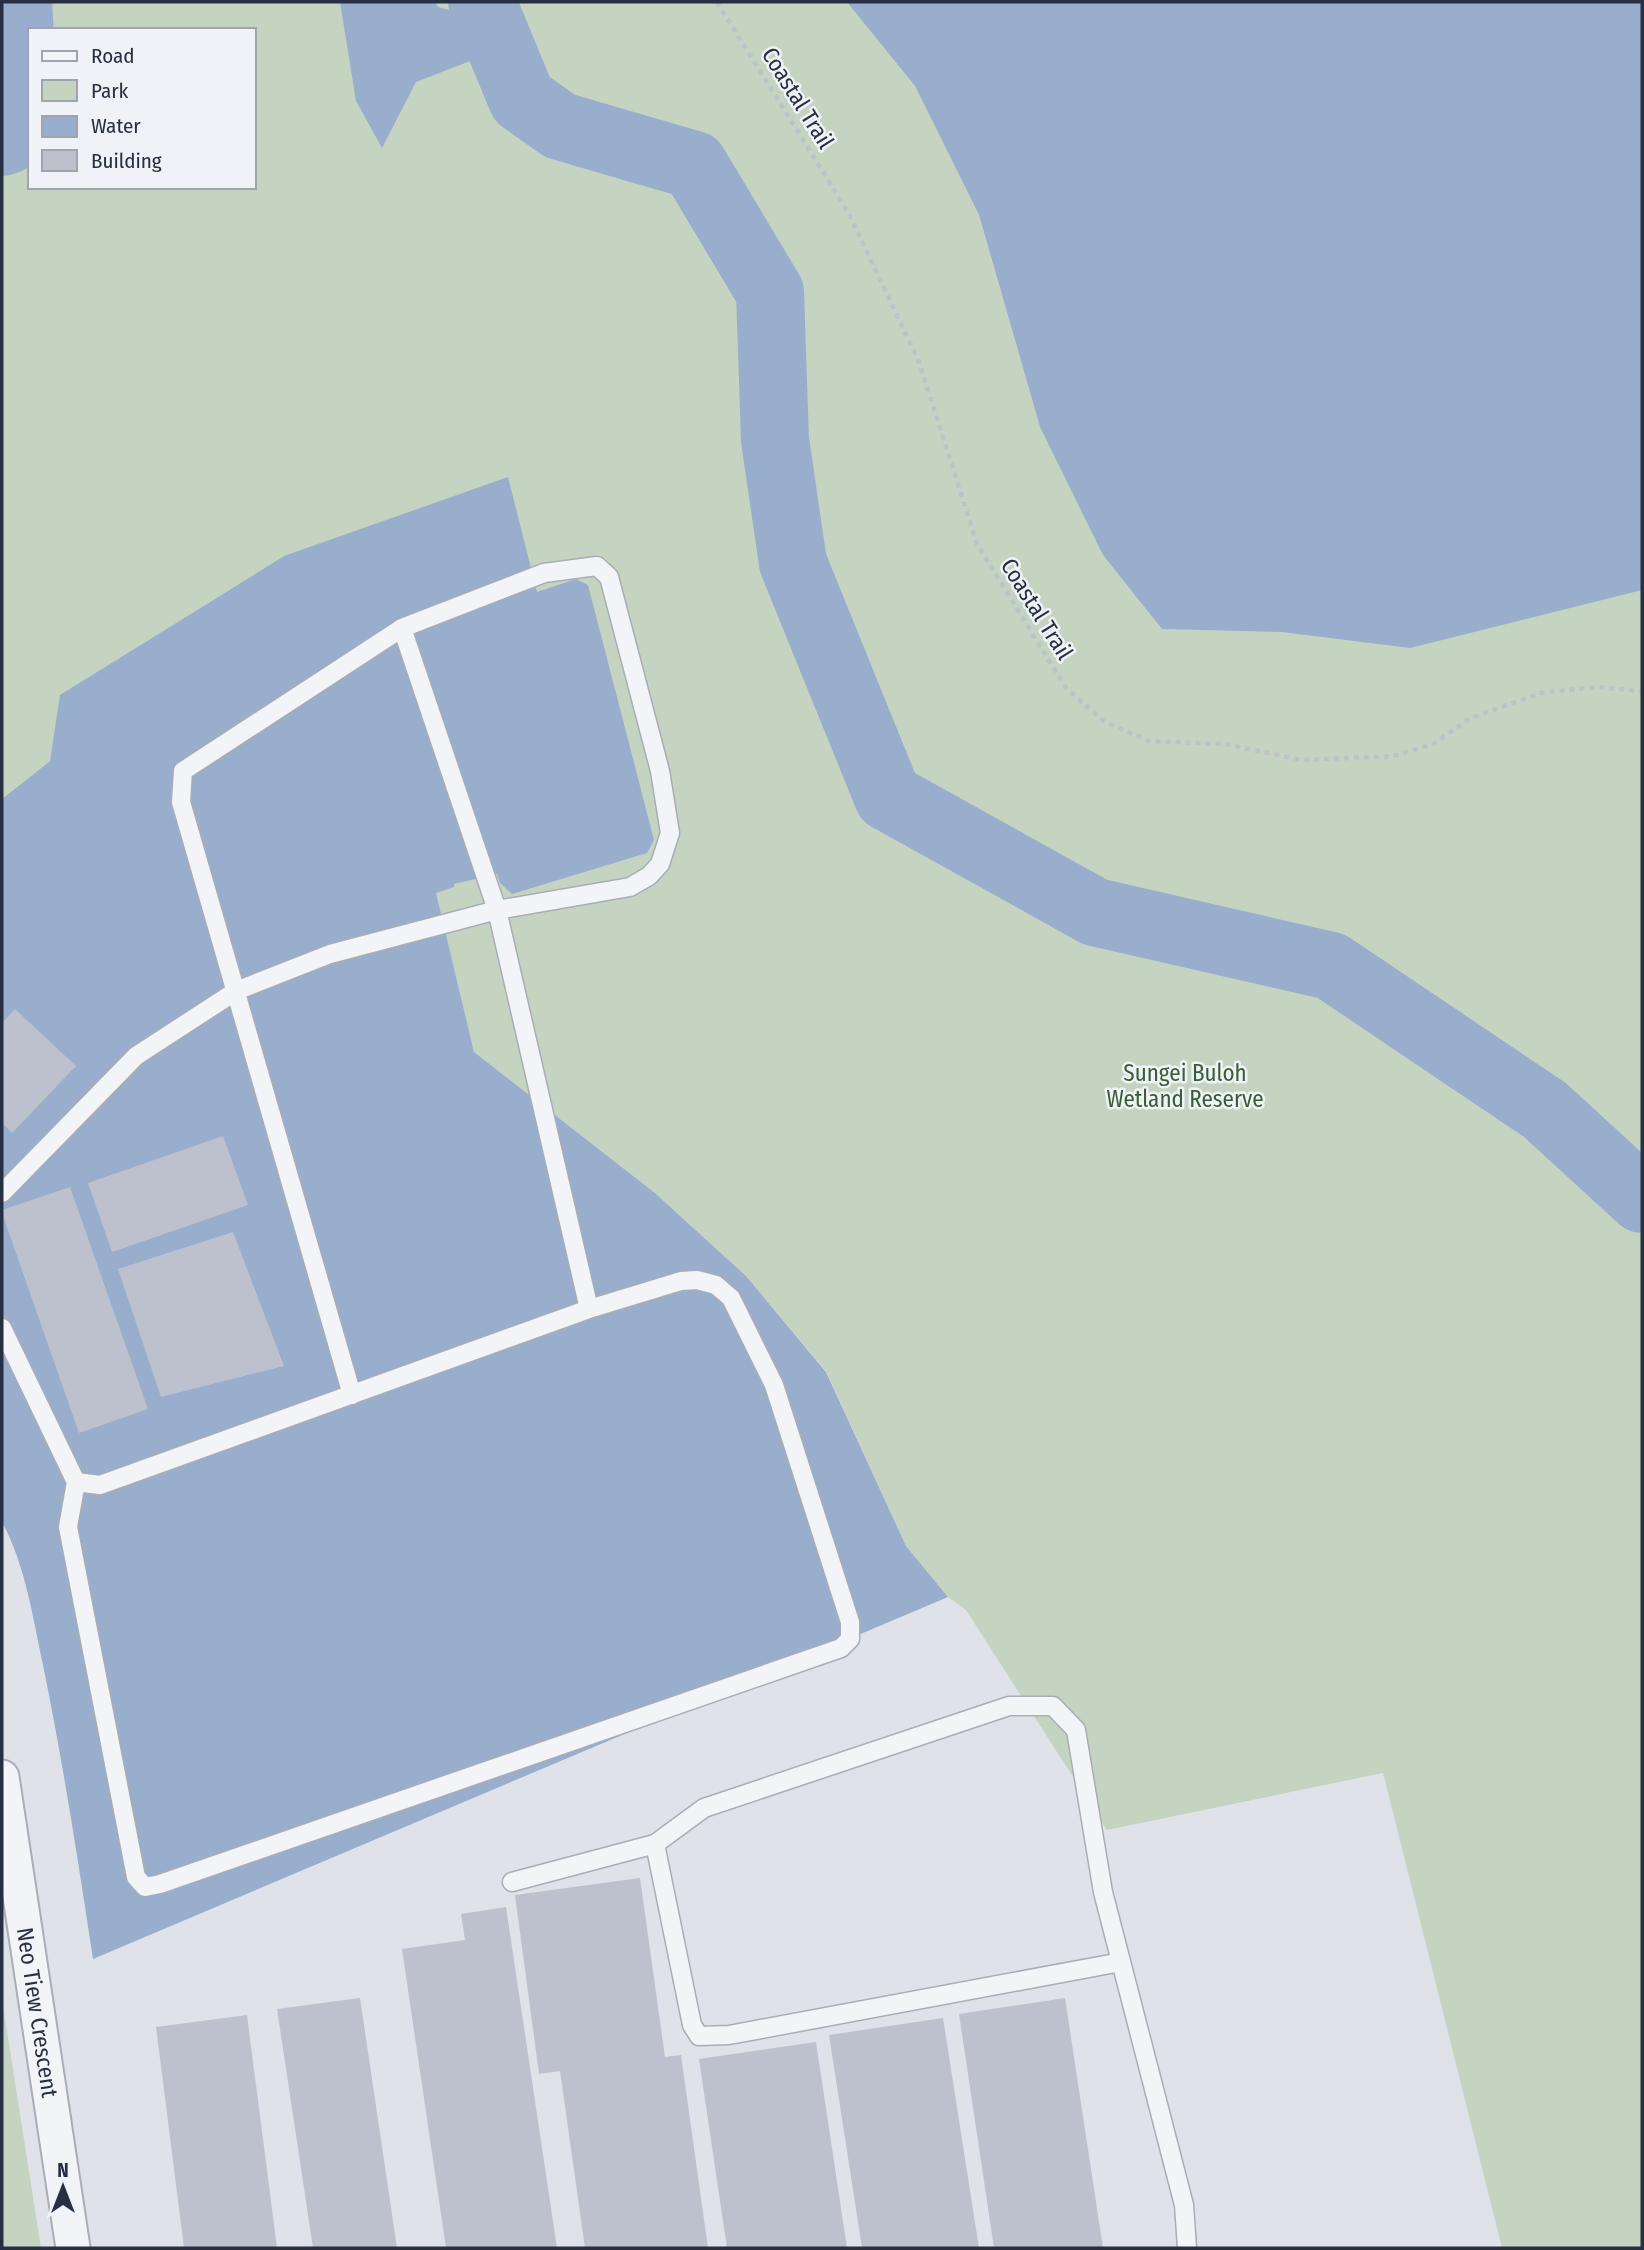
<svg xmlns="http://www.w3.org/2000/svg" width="1644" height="2250" font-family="'Fira Sans Condensed',sans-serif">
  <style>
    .green { fill: #c4d4c0; fill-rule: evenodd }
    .water { fill: #98aecc }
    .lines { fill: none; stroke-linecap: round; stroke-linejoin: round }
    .river { stroke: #98aecc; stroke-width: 68 }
    .building { fill: #bcc1cd }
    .lane-casing { stroke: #a8adb7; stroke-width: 21 }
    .street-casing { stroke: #a8adb7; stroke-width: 37 }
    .path { stroke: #bdc1c8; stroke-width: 4.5; stroke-dasharray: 5 5; stroke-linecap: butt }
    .lane { stroke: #f2f4f7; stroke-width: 18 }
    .street { stroke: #f2f4f7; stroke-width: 33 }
    .labels { text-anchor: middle; stroke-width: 5; stroke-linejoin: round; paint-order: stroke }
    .street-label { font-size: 23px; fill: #272f42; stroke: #eff2f7 }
    .park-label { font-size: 23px; fill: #395e33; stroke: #eff2f7 }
  </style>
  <rect width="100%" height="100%" fill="#dfe3e9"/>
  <path class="green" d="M2 2H1072L1003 109 877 38 915 86 979 215 1040 427 1642 487V2248H1502L1383 1773 1107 1830 966 1610 948 1597 906 1546 826 1371 746 1276 655 1193 474 1052 434 888 602 851 284 556 61 695 50 761 2 799ZM30 30H254V187H30Z
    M2 1999 41 2248H2Z"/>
  <path class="water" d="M340 2H435L438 7 485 20 478 58 416 82 382 148 356 101Z
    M847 2H1642V590L1410 648 1282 632 1162 629 1103 555 1040 427 979 215 915 86Z
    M508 477 537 592 576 579 588 585 654 840 647 853 512 894 500 883 497 874 454 884V887L436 893 474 1052 655 1193 746 1276 826 1372 906 1546 948 1597 93 1959C78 1860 63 1763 43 1665 33 1618 25 1564 2 1522V799L50 761 60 695 284 556Z"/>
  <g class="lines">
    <path class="river" d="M482 2 522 99 560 126 694 165 770 292 775 440 793 563 888 797 1095 912 1331 966 1545 1110 1642 1199
      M2 142 8 140 22 68 18 2"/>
  </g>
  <path class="building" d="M15 1009 76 1066 12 1133 2 1123V1023Z
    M223 1136 248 1205 112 1252 88 1183Z
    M70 1187 148 1409 79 1433 2 1213V1210Z
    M233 1232 284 1366 161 1397 118 1269Z
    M640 1878 665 2057 681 2055 708 2248H585L560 2071 539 2074 515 1895Z
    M506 1907 557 2248H446L402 1949 465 1940 461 1914Z
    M360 1998 397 2248H313L277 2009Z
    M1065 1998 1103 2248H994L959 2014Z
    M247 2015 277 2248H184L156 2027Z
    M943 2018 979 2248H862L829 2035Z
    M816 2042 847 2248H727L699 2059Z"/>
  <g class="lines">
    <g class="lane-casing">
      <path id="lane" d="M402 628 497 910 589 1309
        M2 1193 136 1056 236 991 330 954 497 910 630 887 649 876 660 864 670 833 660 771 609 577 597 566 544 573 402 628 183 771 181 802 352 1395
        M2 1328 76 1482 68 1527 136 1877 145 1887 160 1884 841 1648 850 1639V1622L774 1385 731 1298 716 1285 697 1280 681 1281 589 1309 100 1485 76 1482
        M655 1844 692 2025 699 2036 729 2035 1121 1962
        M512 1882 655 1844 704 1808 1009 1706H1053L1076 1730 1103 1892 1184 2205 1187 2248"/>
    </g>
    <g class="street-casing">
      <g id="street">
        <path id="s1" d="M2 1777 73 2248"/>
      </g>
    </g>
    <path class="path" d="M717 2 848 212 919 362 977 544 1066 688 1105 722 1149 741 1225 744 1302 760 1393 756 1433 744 1471 718 1541 693 1596 687 1642 691"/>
    <use href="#lane" class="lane"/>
    <use href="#street" class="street"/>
  </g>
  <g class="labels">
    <g class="street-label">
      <text transform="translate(798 98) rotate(58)" y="8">Coastal Trail</text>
      <text transform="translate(1037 609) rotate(58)" y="8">Coastal Trail</text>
      <text dy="8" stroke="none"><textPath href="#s1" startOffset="238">Neo Tiew Crescent</textPath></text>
    </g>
    <g class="park-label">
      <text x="1185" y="1081">Sungei Buloh<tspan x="1185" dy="26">Wetland Reserve</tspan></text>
    </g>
  </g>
  <rect width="1644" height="2250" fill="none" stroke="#272f42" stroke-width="7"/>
  <rect x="28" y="28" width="228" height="161" fill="#eff2f7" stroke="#9fa4af" stroke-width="2"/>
  <rect x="42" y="51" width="35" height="10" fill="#f2f4f7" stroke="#9fa4af" stroke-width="2"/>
  <text x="91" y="63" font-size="21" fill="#272f42">Road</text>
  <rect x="42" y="80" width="35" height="21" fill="#c4d4c0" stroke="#9fa4af" stroke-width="2"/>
  <text x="91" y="98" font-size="21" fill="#272f42">Park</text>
  <rect x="42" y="116" width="35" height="21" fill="#98aecc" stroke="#9fa4af" stroke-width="2"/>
  <text x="91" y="133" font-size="21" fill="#272f42">Water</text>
  <rect x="42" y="150" width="35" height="21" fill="#bcc1cd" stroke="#9fa4af" stroke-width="2"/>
  <text x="91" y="168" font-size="21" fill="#272f42">Building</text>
  <g transform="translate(63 2187)" stroke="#eff2f7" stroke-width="5" paint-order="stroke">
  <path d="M0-5L12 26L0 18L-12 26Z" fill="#272f42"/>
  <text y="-10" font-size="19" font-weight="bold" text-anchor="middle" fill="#272f42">N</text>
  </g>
</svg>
